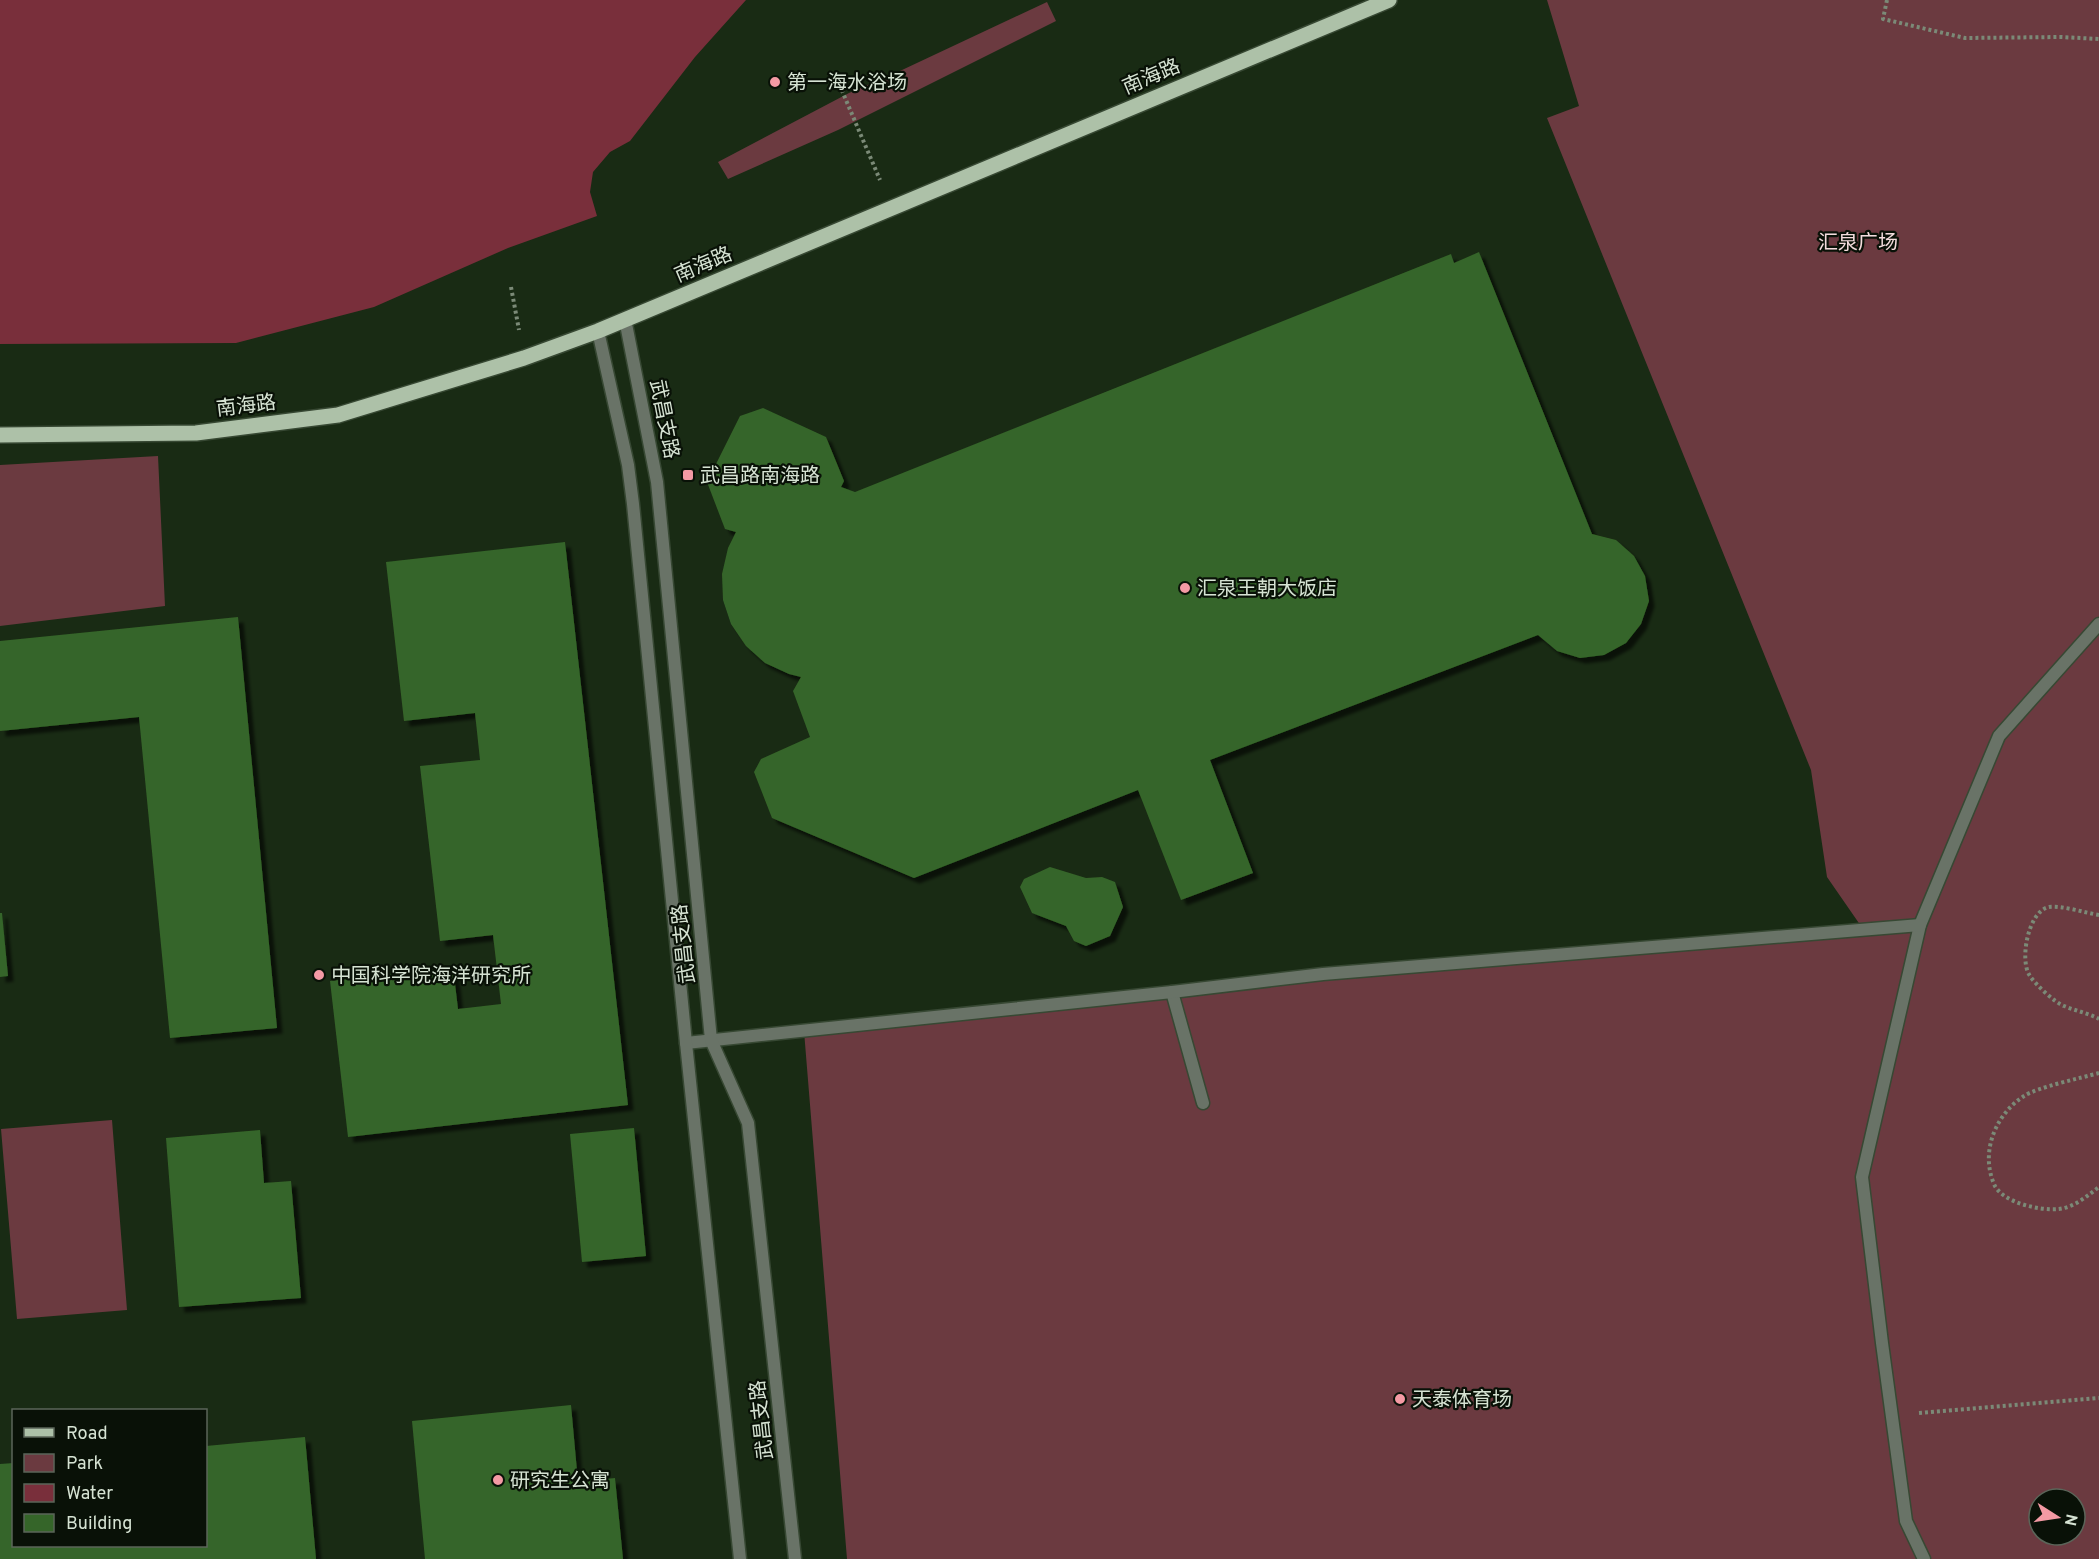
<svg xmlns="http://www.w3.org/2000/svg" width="2099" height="1559" font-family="Overpass,'Noto Sans SC',sans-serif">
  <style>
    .green { fill: #6b3a40; fill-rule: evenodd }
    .water { fill: #792f3b }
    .building { fill: #356529; filter: url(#shadow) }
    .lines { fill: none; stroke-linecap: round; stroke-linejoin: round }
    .service-casing { stroke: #374833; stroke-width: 15 }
    .minor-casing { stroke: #374833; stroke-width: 15 }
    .tertiary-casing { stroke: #374833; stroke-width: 15 }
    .primary-casing { stroke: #374833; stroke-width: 18 }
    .path { stroke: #7b8a77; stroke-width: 4; stroke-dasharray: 3 3; stroke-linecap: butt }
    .service { stroke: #697367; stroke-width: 12 }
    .minor { stroke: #697367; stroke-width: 12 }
    .tertiary { stroke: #697367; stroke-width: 12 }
    .primary { stroke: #adc1a8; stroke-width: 15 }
    .poi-dot { fill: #f49aa4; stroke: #091107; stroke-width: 2 }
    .labels { text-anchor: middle; stroke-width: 4.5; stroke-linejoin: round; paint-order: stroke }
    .street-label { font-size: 20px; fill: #d6e3d3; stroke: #091107 }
    .poi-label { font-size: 20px; fill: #d6e3d3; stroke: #091107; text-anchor: start }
    .park-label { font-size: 20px; fill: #f4dcdd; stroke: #091107 }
  </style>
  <defs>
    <filter id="shadow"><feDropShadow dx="5.5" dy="5.5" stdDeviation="1.5" flood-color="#0009"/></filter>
  </defs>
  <rect width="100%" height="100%" fill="#192b14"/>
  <path class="green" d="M1547 0H2099V1559H847L804 1031 1172 992 1863 929 1827 877 1811 770 1547 118 1579 106ZM2039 1499H2075V1535H2039Z
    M1047 2 1056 21 838 130 728 179 718 162 849 93 902 70Z
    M158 456 165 606 0 626V465Z
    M112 1120 127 1310 17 1319 1 1129Z"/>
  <path class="water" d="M0 0H746L695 57 630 141 610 152 593 172 590 192 597 216 508 248 374 307 236 343 0 344Z"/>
  <path class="building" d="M1479 252 1592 534 1616 540 1634 556 1645 576 1649 601 1641 624 1626 643 1604 655 1580 658 1557 651 1538 635 1210 760 1253 873 1181 900 1138 790 914 878 772 818 754 772 761 759 810 737 793 691 801 677 789 674 765 663 746 646 731 624 723 600 722 574 728 548 736 532 725 529 707 482 740 416 763 408 826 437 844 481 841 487 855 492 1451 254 1454 263Z
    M565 542 628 1105 348 1137 330 981 453 967 458 1009 501 1004 493 935 440 941 420 766 480 760 475 713 404 721 386 562Z
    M238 617 277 1028 170 1038 139 717 0 731V641Z
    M1050 867 1086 878 1102 877 1115 882 1123 907 1110 936 1086 946 1074 941 1066 926 1032 913 1020 887 1024 879Z
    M0 913H2L8 976 0 977Z
    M634 1128 646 1256 582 1262 570 1134Z
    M260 1130 264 1183 291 1181 301 1298 179 1307 166 1138Z
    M571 1405 578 1482 615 1478 623 1559H425L412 1421Z
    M305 1437 316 1559H0V1464L14 1463V1546H206V1446Z"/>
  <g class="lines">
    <g class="service-casing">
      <path id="service" d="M1172 992 1203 1103
        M1924 1559 1906 1521 1882 1343 1862 1177 1920 925 1999 736 2099 624"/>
    </g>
    <g class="minor-casing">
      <path id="minor" d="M686 1043 1172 992 1323 974 1920 925"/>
    </g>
    <g class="tertiary-casing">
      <path id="tertiary" d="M625 319 657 482 711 1040 748 1123 795 1559
        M598 331 628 465 633 504 686 1043 740 1559"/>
    </g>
    <g class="primary-casing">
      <path id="primary" d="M0 435 196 433 338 415 524 358 598 331 1389 0"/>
    </g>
    <path class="path" d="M1887 0 1883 19 1965 38 2061 37 2099 39
      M837 79 880 180
      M511 287 519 330
      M2099 915C2086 913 2061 905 2049 907 2028 911 2019 961 2030 976 2036 985 2054 1002 2064 1006 2076 1011 2088 1013 2099 1019
      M2099 1073C2081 1078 2038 1087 2024 1096 1996 1114 1980 1151 1994 1184 2002 1203 2041 1211 2059 1209 2075 1207 2087 1196 2099 1187
      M1919 1413 2099 1398"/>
    <use href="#service" class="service"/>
    <use href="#minor" class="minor"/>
    <use href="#tertiary" class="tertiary"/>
    <use href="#primary" class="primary"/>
  </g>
  <g class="poi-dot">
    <circle cx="775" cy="82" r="6"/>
    <rect x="682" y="469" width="12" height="12" rx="3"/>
    <circle cx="1185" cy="588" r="6"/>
    <circle cx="319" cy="975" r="6"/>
    <circle cx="1400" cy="1399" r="6"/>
    <circle cx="498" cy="1480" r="6"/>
  </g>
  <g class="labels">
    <g class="street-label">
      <text transform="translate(1151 76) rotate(-23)" y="7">南海路</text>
      <text transform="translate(703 264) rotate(-23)" y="7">南海路</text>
      <text transform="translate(246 405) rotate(-7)" y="7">南海路</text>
      <text transform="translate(665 419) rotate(79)" y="7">武昌支路</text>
      <text transform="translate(683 944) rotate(-96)" y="7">武昌支路</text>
      <text transform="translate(761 1420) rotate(-96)" y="7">武昌支路</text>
    </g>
    <g class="poi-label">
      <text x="787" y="89">第一海水浴场</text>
      <text x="700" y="482">武昌路南海路</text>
      <text x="1197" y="595">汇泉王朝大饭店</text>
      <text x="331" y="982">中国科学院海洋研究所</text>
      <text x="1412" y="1406">天泰体育场</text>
      <text x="510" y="1487">研究生公寓</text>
    </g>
    <g class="park-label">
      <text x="1858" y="249">汇泉广场</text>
    </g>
  </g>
  <rect x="12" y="1409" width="195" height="138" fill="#091107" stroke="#5b6559" stroke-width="1.5"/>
  <rect x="24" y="1428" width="30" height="9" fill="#adc1a8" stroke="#5b6559" stroke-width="1.5"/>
  <text x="66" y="1439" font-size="18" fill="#d6e3d3">Road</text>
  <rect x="24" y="1454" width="30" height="18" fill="#6b3a40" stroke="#5b6559" stroke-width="1.5"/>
  <text x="66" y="1469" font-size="18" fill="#d6e3d3">Park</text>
  <rect x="24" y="1484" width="30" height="18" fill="#792f3b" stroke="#5b6559" stroke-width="1.5"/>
  <text x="66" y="1499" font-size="18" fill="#d6e3d3">Water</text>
  <rect x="24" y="1514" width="30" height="18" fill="#356529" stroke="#5b6559" stroke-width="1.5"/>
  <text x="66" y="1529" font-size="18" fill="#d6e3d3">Building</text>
  <g transform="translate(2057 1517) rotate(102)"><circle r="28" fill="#091107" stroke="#5b6559" stroke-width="1.5"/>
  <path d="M0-4.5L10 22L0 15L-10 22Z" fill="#f49aa4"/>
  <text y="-9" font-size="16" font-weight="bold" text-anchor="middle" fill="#d6e3d3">N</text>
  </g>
</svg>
